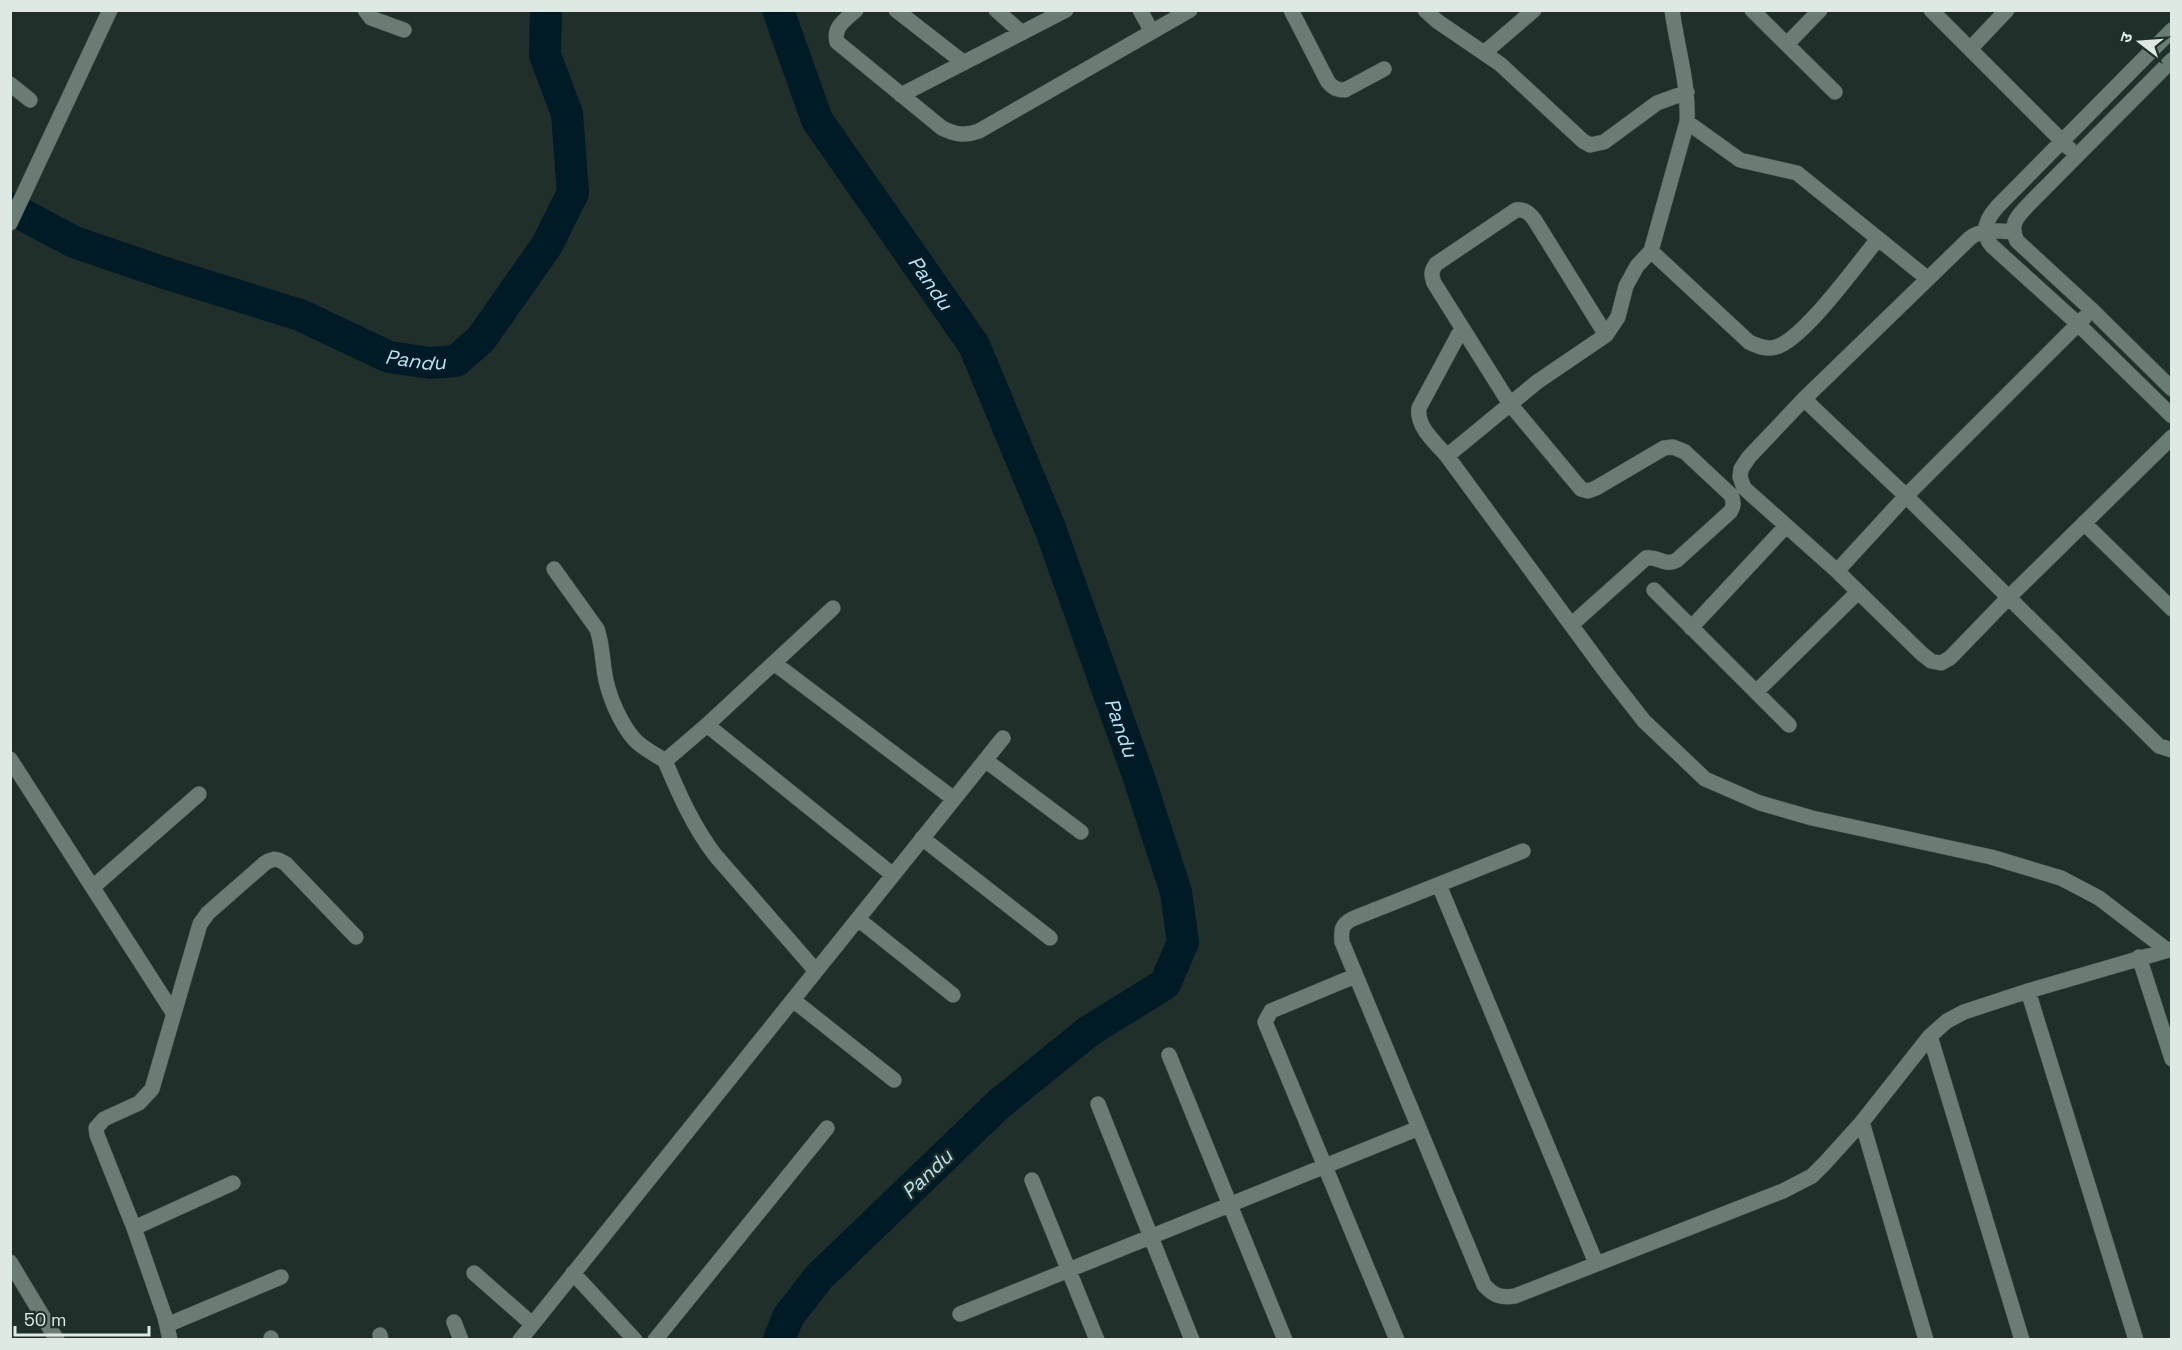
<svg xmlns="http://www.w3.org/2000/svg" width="2182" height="1350" font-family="'Space Grotesk','Noto Sans Devanagari',sans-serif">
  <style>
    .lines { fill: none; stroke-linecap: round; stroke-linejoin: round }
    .river { stroke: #001b25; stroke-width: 32 }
    .minor-casing { stroke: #414e48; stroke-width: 16 }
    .minor { stroke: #6b7c74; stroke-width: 15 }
    .labels { text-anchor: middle; stroke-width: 5; stroke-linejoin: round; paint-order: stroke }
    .water-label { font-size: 20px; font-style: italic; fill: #b9e5f7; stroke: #202f29 }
  </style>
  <rect width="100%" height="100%" fill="#202f29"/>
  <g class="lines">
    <g class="river">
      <path id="s1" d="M778 10 817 120 974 345 1050 528 1138 775 1176 892 1183 942 1165 984 1089 1031 999 1104 819 1277 788 1317 779 1340"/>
      <path id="s2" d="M10 208 74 242 168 274 300 315 389 357 430 363 456 361 481 339 547 245 573 193 567 114 545 55 546 10"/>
    </g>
    <g class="minor-casing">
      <path id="minor" d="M365 10 371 18 404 30
        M856 10C845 20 833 27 837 42L942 128C956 135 965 136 979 131L1190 10
        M896 10 964 63
        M996 10 1022 33
        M1140 10 1152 32
        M1291 10 1328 82C1333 88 1337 90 1345 90L1384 69
        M1425 10 1437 21 1500 64 1583 141 1590 145 1604 142 1657 103 1687 92
        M1672 10C1677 47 1689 84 1687 122L1651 251 1637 266 1626 286 1618 317 1606 335 1537 382 1447 456 1608 675 1644 721 1705 779 1760 803 1812 818 1991 857 2061 878 2099 898 2167 950
        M1752 10 1835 92
        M1931 10 2069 148
        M2172 30 1998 206C1987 218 1980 232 1992 246L2077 323 2172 416
        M1787 44 1820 10
        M1970 49 2007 10
        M1484 53 1534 10
        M2172 60 2031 202C2019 215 2008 223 2017 241L2093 311 2172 389
        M10 84 30 100
        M901 95 1066 10
        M1687 122 1740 160 1797 173 1928 279
        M10 223 110 10
        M2013 232C1998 231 1983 228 1970 238L1804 399 1749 457 1741 469 1740 477 1744 488 1837 571 1921 653 1931 661 1941 663 1950 658 2008 598 2172 437
        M1651 251 1749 342C1757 346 1766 350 1776 347 1804 339 1858 263 1878 239
        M1804 399 1906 496 2159 746 2172 750
        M1447 456C1436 443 1416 427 1419 408L1462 328
        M2084 523 2172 609
        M554 569 597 629C603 646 602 663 606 680 610 699 621 724 634 739 642 748 655 754 665 761
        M1837 571 1906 496 2084 318
        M1654 590 1789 725
        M833 608 707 725 893 875
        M1571 625 1646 558C1659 556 1665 567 1677 560L1730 512C1734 506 1734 502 1731 495L1685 452 1673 447 1664 448 1596 488 1588 491 1581 489 1510 404 1434 283C1431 275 1431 271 1436 264L1516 210C1525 209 1529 213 1534 219L1606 335
        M1691 628 1786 526
        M774 663 954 799
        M1756 692 1858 592
        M707 725 665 761C679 794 693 826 715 855L816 971
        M10 759 174 1014
        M985 760 1081 832
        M922 838 1050 938
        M1523 851 1352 919C1341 925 1341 931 1342 942L1484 1285C1494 1296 1501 1298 1515 1296L1783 1191 1812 1176 1825 1163 1862 1122 1930 1036 1947 1021 1964 1012 2028 991 2172 949
        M1439 885 1596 1263
        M93 887 199 794
        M858 919 953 995
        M2139 957 2172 1059
        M1355 976 1271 1011 1265 1022 1397 1340
        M2028 991 2136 1340
        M793 1000 894 1080
        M1930 1036 2022 1340
        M1169 1055 1285 1340
        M1098 1104 1192 1340
        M1862 1122 1926 1340
        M1032 1180 1097 1340
        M134 1228 233 1183
        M10 1262 57 1340
        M474 1273 532 1324
        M573 1273 635 1340
        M960 1314 1419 1128
        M454 1322 461 1340
        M167 1325 281 1277
        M380 1335 381 1340
        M271 1338V1340
        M170 1340 165 1317 134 1228 97 1135 96 1128 104 1119 139 1103 152 1089 200 924 208 913 265 863C274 858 277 858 286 864L356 937
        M520 1340 1003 738
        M655 1340 827 1128"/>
    </g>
    <use href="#minor" class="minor"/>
  </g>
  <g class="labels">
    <g class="water-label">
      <text dy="7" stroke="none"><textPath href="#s1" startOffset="315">Pandu</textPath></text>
      <text dy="7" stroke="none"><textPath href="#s2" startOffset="435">Pandu</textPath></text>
      <text dy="7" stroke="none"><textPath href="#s1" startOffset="801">Pandu</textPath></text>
      <text transform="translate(927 1174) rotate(-44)" y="7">Pandu</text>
    </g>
  </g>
  <rect width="2182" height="1350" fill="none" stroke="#dfe9e4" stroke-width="24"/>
  <g transform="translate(2140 42) rotate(287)" stroke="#202f29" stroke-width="4.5" paint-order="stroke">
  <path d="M0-4.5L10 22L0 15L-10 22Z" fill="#dfe9e4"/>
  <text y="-9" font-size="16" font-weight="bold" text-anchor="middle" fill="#dfe9e4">उ</text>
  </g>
  <path d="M15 1326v9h134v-9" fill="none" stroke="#dfe9e4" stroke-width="3"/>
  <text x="24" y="1326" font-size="18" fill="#dfe9e4" stroke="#202f29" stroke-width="4.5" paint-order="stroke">50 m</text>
</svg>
